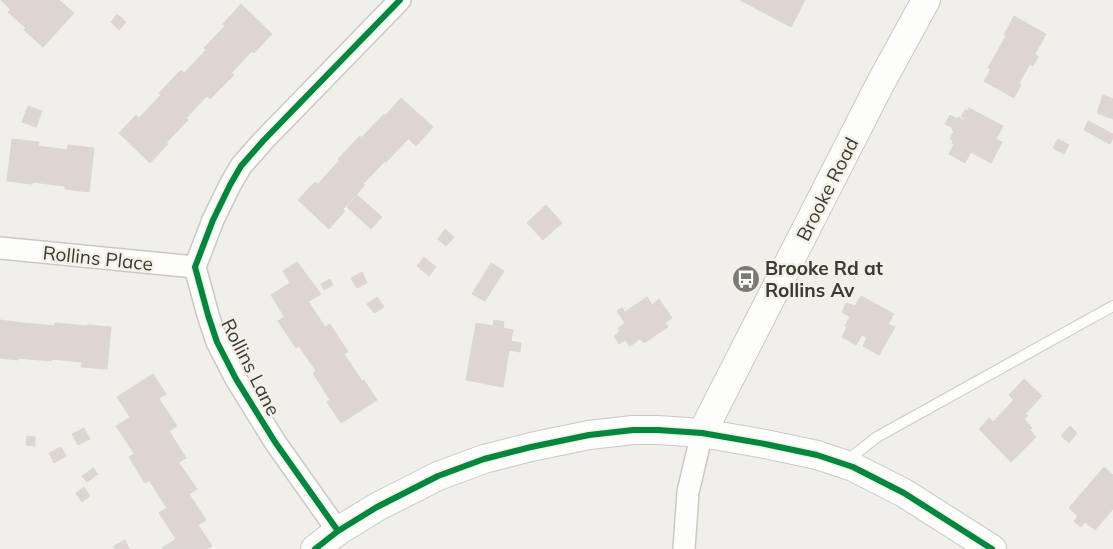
<svg xmlns="http://www.w3.org/2000/svg" width="1113" height="549" font-family="Mulish,sans-serif">
  <style>
    .building { fill: #ded5d1; stroke: #d9d7d4 }
    .lines { fill: none; stroke-linecap: round; stroke-linejoin: round }
    .lane-casing { stroke: #cac9c5; stroke-width: 12 }
    .street-casing { stroke: #cac9c5; stroke-width: 24 }
    .secondary-casing { stroke: #cac9c5; stroke-width: 30 }
    .lane { stroke: #fdfdfc; stroke-width: 10 }
    .street { stroke: #fdfdfc; stroke-width: 21 }
    .secondary { stroke: #fdfdfc; stroke-width: 28 }
    .cycleway-casing { stroke: #f3f0e6; stroke-width: 9 }
    .cycleway { stroke: #00873e; stroke-width: 6 }
    .labels { text-anchor: middle; stroke-width: 5; stroke-linejoin: round; paint-order: stroke }
    .street-label { font-size: 19px; fill: #3a3935; stroke: #f3f0e6 }
    .poi-label { font-size: 19px; font-weight: bold; fill: #3a3935; stroke: #f3f0e6; text-anchor: start }
  </style>
  <rect width="100%" height="100%" fill="#f0efe9"/>
  <path class="building" d="M1 0H19L10 9Z
    M19 0H52L26 28 8 12Z
    M53 0H59L74 13 43 47 24 30Z
    M740 0H805L791 27Z
    M241 4 272 34 254 53 223 24Z
    M117 14 126 22 119 30 111 22Z
    M1014 16 1046 34 1035 54 1038 57 1033 66 1030 64 1019 83 1021 85 1014 98 984 81 991 69 988 68 1006 36 1004 35Z
    M225 26 252 51 232 72 204 48Z
    M206 50 234 75 210 99 184 73Z
    M181 70 207 96 186 118 159 93Z
    M161 95 188 120 166 143 139 118Z
    M1103 95 1113 99V119L1097 113Z
    M401 98 433 127 416 146 385 116Z
    M28 106 42 111 36 127 22 122Z
    M969 108 1003 126 996 139 1002 142 991 163 971 152 965 163 949 154 954 144 952 143 953 140 950 139 954 131 952 130 953 128 945 124 950 115 957 119 958 117 964 120 965 118 961 117 965 110 967 111Z
    M384 114 408 139 386 162 361 138Z
    M136 115 168 144 150 163 119 133Z
    M1088 121 1113 134V138L1110 144 1084 130Z
    M360 136 385 161 363 184 338 159Z
    M12 139 39 142 32 184 7 181Z
    M1058 139 1069 145 1064 154 1053 148Z
    M68 145 94 148 89 192 65 189Z
    M38 146 68 150 65 186 32 182Z
    M340 160 365 185 343 209 318 184Z
    M315 182 345 211 329 229 298 200Z
    M357 195 382 217 371 229 347 207Z
    M546 205 562 223 543 240 527 223Z
    M445 229 454 237 446 246 438 239Z
    M424 257 436 267 429 276 417 266Z
    M297 262 321 294 284 316 271 295 290 283 283 271Z
    M491 263 504 271 485 301 472 294Z
    M362 272 367 283 357 288 351 278Z
    M330 279 333 285 324 290 321 284Z
    M861 296 894 314 888 324 895 327 879 355 863 346 867 338 862 335 856 345 842 337 847 327 845 326 850 317 842 312 846 303 855 306Z
    M377 297 384 307 374 313 367 304Z
    M647 297 652 305 659 299 672 318 665 323 668 327 644 343 640 339 630 346 625 340 619 344 614 336 620 332 618 328 625 323 617 311 622 308 625 312Z
    M308 301 325 327 296 348 278 321Z
    M0 320 22 323 18 360 0 358Z
    M494 320 504 322 503 328 513 330 511 341 521 343 520 352 509 350 503 387 466 380 476 323 493 326Z
    M22 323 55 326 51 361 18 358Z
    M55 323 87 326 82 362 51 359Z
    M330 324 348 352 316 371 299 346Z
    M87 325 111 327 107 369 81 367Z
    M344 354 362 381 330 400 313 373Z
    M153 374 166 394 130 417 117 397Z
    M1024 379 1042 396 1025 414 1028 416 1024 419 1032 428 1030 430 1036 437 1011 462 979 429 989 418 993 422 1014 400 1009 395Z
    M364 380 377 400 341 423 327 402Z
    M159 399 177 426 134 453 116 426Z
    M1070 426 1077 433 1069 443 1061 436Z
    M84 428 90 439 78 445 72 434Z
    M169 431 186 458 145 483 129 457Z
    M27 436 35 437V446L26 445Z
    M61 447 66 456 54 463 49 453Z
    M179 463 197 489 167 508 149 480Z
    M1104 467 1113 475V509L1095 530 1085 522 1081 527 1074 521 1078 516 1069 508Z
    M93 468 98 474 87 482 82 476Z
    M84 487 90 496 82 502 76 493Z
    M189 494 206 520 176 539 159 513Z
    M198 525 212 546 207 549H163L162 548Z
    M125 540 129 549H115L114 546Z"/>
  <g class="lines">
    <g class="lane-casing">
      <path id="lane" d="M845 462 877 437 1113 306"/>
    </g>
    <g class="street-casing">
      <path id="street" d="M0 248 195 267
        M338 531 275 442 236 379 217 342 208 315 195 267 213 220 230 185 241 166 263 141 400 0
        M684 549 688 492 702 433"/>
    </g>
    <g class="secondary-casing">
      <path id="secondary" d="M702 433 879 86 926 0
        M315 549 338 531 377 507 438 476 484 459 531 447 589 435 633 430H658L702 433 765 444 817 455 853 467 904 493 992 549"/>
    </g>
    <use href="#lane" class="lane"/>
    <use href="#street" class="street"/>
    <use href="#secondary" class="secondary"/>
    <g class="cycleway-casing">
      <path id="cycleway" d="M338 531 275 442 236 379 217 342 208 315 195 267 213 220 230 185 241 166 263 141 400 0
        M315 549 338 531 377 507 438 476 484 459 531 447 589 435 633 430H658L702 433 765 444 817 455 853 467 904 493 992 549"/>
    </g>
    <use href="#cycleway" class="cycleway"/>
  </g>
  <defs>
    <g id="bus-disc" transform="scale(1.4375)"><circle r="9.5" fill="#7a7974" stroke="#f3f0e6"/><path d="M-5-6H5V4H4V6H2V4H-2V6H-4V4H-5ZM-3.5-4V0h7V-4ZM-3.5 1.2v1.5H-2V1.2ZM2 1.2v1.5H3.5V1.2Z" fill="#fff"/></g>
  </defs>
  <g fill-rule="evenodd">
    <use href="#bus-disc" x="746" y="279"/>
  </g>
  <g class="labels">
    <g class="street-label">
      <text transform="translate(827 189) rotate(-63)" y="7">Brooke Road</text>
      <text transform="translate(98 258) rotate(6)" y="7">Rollins Place</text>
      <text transform="translate(251 367) rotate(63)" y="7">Rollins Lane</text>
    </g>
    <g class="poi-label">
      <text x="765" y="275">Brooke Rd at<tspan x="765" dy="22">Rollins Av</tspan></text>
    </g>
  </g>
</svg>
